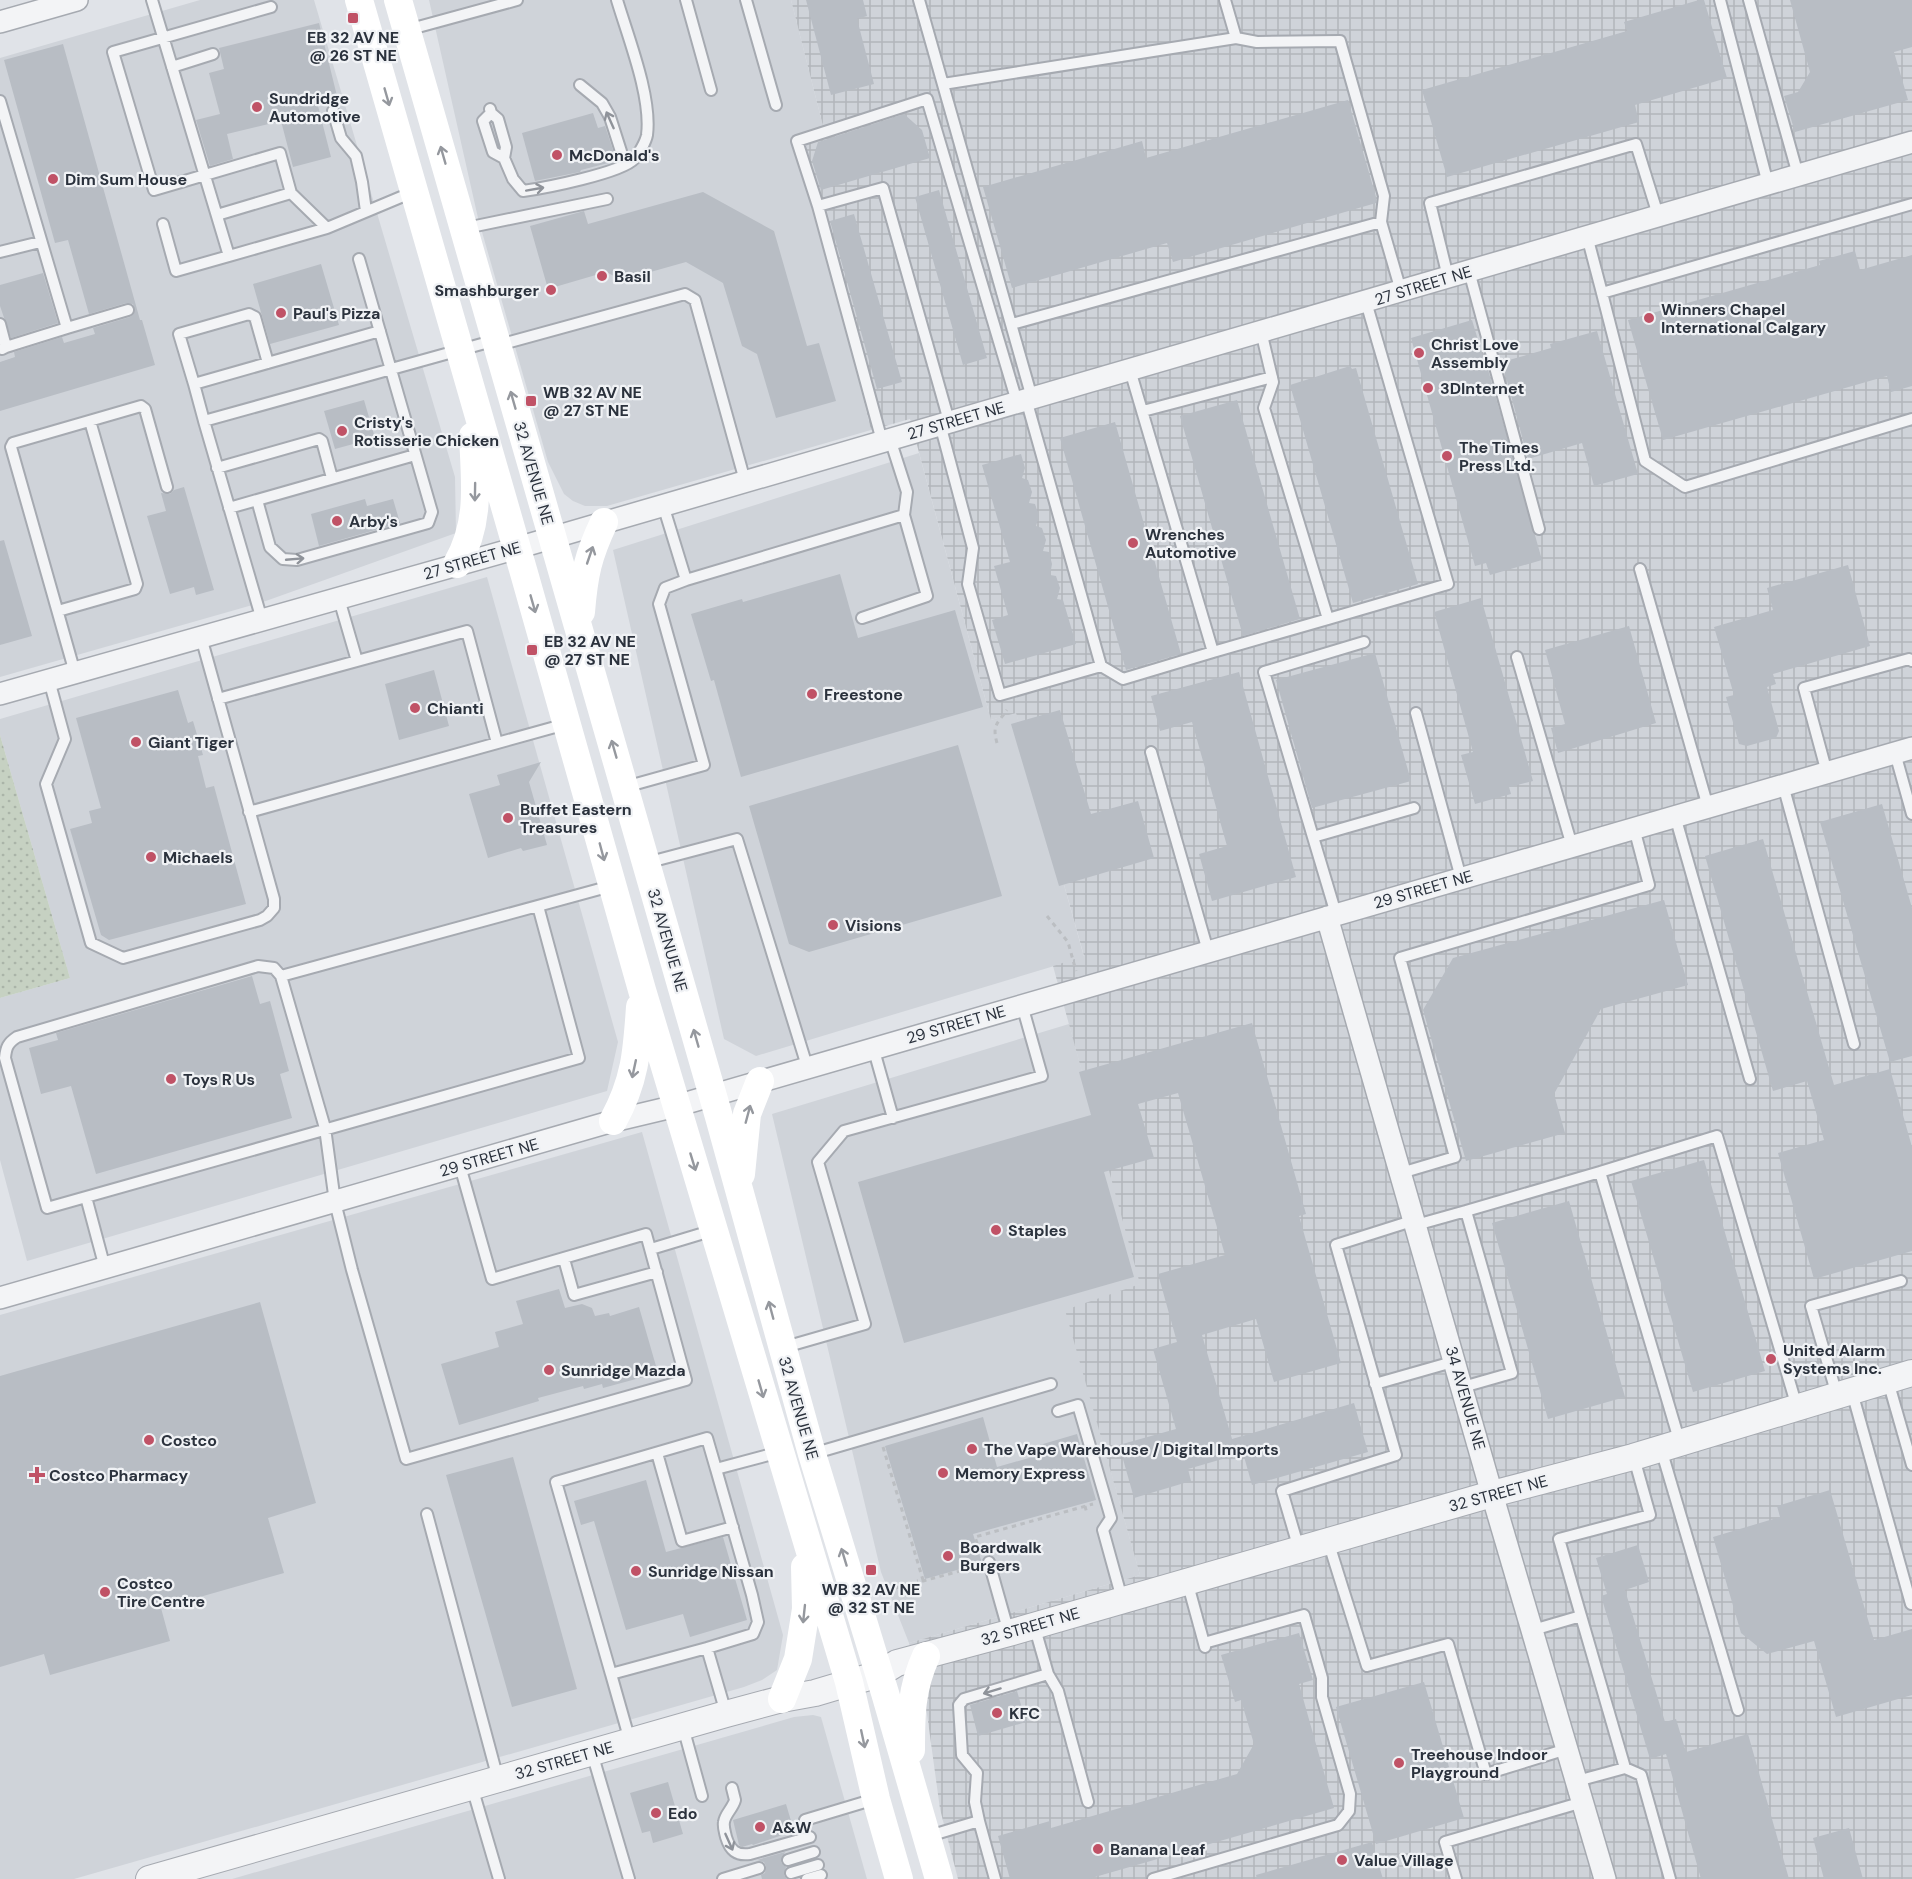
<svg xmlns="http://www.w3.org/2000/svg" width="1912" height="1879" font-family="'DM Sans',sans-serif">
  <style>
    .built { fill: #cfd3d9 }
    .industrial { fill: url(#industrial-grid) }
    .grass { fill: url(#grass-dots) }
    .building { fill: #b8bdc4 }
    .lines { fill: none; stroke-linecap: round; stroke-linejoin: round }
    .service-casing { stroke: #a6aab1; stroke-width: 14 }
    .minor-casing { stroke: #a6aab1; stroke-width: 24 }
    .tertiary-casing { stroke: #a6aab1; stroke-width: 28 }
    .path { stroke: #bbbec2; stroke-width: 3; stroke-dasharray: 4.5 4.5; stroke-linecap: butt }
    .service { stroke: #f3f4f6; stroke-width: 10 }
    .minor { stroke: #f3f4f6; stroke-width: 21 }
    .tertiary { stroke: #f3f4f6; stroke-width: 26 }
    .secondary { stroke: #fff; stroke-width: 28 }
    .oneway { stroke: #95989e }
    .oneway2 { stroke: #8f939a }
    .poi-dot { fill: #c05266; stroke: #f0f2f5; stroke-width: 2 }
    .labels { text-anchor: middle; stroke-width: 4.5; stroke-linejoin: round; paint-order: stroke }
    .poi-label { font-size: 16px; font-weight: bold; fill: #2b323d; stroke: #f0f2f5; text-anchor: start }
    .street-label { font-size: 16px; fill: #2b323d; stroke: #f0f2f5 }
  </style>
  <defs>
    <pattern id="industrial-grid" width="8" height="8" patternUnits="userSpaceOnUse" patternTransform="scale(1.5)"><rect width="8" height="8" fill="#cfd3d9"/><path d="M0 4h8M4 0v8" fill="none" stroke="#b2b6bb"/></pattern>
    <pattern id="grass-dots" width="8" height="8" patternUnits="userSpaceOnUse" patternTransform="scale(1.5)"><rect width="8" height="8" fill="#c6d1c2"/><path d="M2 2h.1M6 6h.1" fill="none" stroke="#aab4a8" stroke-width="1.8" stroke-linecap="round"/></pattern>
  </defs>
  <rect width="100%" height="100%" fill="#e0e3e8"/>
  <path class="built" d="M200 0H314L455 477 456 533 263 602 0 677V58Z
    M429 0H791L823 126 799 134 871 430 607 506H585L573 501 564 494 548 462 478 218Z
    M919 453 991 720 1016 712 1084 957 756 1056 724 1039 613 550Z
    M487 577 618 1042 607 1091 27 1261 0 1160V998L70 978 0 735V719Z
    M1069 1024 1141 1284 1066 1311 1140 1575 909 1643 881 1572 772 1114Z
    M642 1132 783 1635 777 1670 762 1680 744 1687 74 1879H0V1315Z
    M813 1715 821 1717 867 1879H232L794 1717Z"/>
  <path class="industrial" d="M791 0H1912V1879H958L940 1809 927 1714 909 1643 1140 1575 1065 1310 1140 1284 1053 966 1084 956 1016 713 991 720 910 419 871 430 799 134 823 126Z"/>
  <path class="grass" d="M0 735 70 978 0 998Z"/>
  <path class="building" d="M806 0H863L867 16 857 19 874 84 831 95Z
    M1699 0H1704L1727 78 1635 105 1639 122 1447 177 1422 90 1627 31 1624 22Z
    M1790 0H1912V47L1894 52 1908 100 1795 132 1784 96 1798 92 1810 72Z
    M319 23 337 96 317 102 331 157 293 167 281 121 227 134 233 159 210 166 196 120 220 114 209 73 224 69 219 48Z
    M63 44 140 320H142L155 365 0 411V362L15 357 14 352 62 337 64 343 95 334 93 328 130 317 135 311 133 304 126 303 89 314 68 240 55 243 4 60Z
    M1348 100 1376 197V203L1173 262 1167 243 1012 288 983 187 1142 141 1146 158Z
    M593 113 598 128 605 126 614 153 606 156 608 163 581 170 580 172 535 181 522 133Z
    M904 114 922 130 930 158 821 190 812 161 818 142Z
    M939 190 987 358 963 365 915 197Z
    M703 192 774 231 807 346 819 343 836 401 776 418 757 354 742 346 723 283 686 262 622 280 606 272 548 289 530 226 584 211 588 224Z
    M854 214 902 382 877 389 830 221Z
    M1855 251 1860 270 1912 255V386L1891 392 1887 376 1663 440 1628 320 1820 265 1819 261Z
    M321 264 339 325 270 344 253 284Z
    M43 273 58 323 11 338 0 306V285Z
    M1472 320 1486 367 1487 366 1542 560 1490 575 1486 563 1475 566 1411 338Z
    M1597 331 1638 474 1594 486 1582 443 1528 459 1502 362 1551 348 1550 344Z
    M1350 366 1352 369 1356 368 1418 584 1353 603 1290 385Z
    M364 400 375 438 335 449 324 411Z
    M1237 400 1300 619 1243 636 1180 416Z
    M1115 422 1181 654 1126 670 1060 438Z
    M1021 454 1025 468 1022 478 1028 480 1032 492 1029 503 1035 504 1039 516 1036 526 1042 528 1046 540 1043 551 1049 552 1052 564 1050 575 1056 576 1060 588 1057 599 1063 600 1076 644 1005 664 992 620 1008 615 994 566 1010 562 982 465Z
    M184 487 214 590 196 595 194 587 170 594 147 516 166 511 161 493 170 494 174 490Z
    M365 499 367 506 393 499 400 523 319 546 311 514Z
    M4 540 32 636 0 645V541Z
    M1848 565 1870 646 1773 674 1776 684 1767 687 1779 731 1776 738 1747 746 1739 744 1726 697 1734 695 1714 627 1773 610 1767 588Z
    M840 574 858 638 955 610 983 707 741 777 714 680 711 681 691 614 742 599 743 602Z
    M1481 598 1533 781 1509 787 1511 794 1475 804 1461 755 1473 752 1434 612Z
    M1629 626 1656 723 1558 753 1551 728 1565 724 1545 650Z
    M1375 653 1411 781 1312 808 1276 680Z
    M434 670 449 726 399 740 385 684Z
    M1239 672 1296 877 1212 901 1199 854 1227 846 1192 722 1160 731 1151 696Z
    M178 690 188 723 193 721 203 755 198 756 206 788 214 786 246 904 109 940 101 935 70 829 92 823 89 811 101 808 76 718Z
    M1060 710 1091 814 1138 801 1154 858 1059 886 1011 724Z
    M958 745 1002 896 809 952 789 944 749 806Z
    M541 762 529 782 547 845 523 851 521 848 488 858 469 794 500 785 497 775Z
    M1882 804 1912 908V1056L1890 1062 1820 822Z
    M1763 839 1834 1085 1890 1069 1912 1147V1251L1814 1279 1778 1153 1824 1140 1807 1081 1773 1091 1705 856Z
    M1664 900 1688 985 1601 1009 1554 1094 1565 1133 1466 1161 1423 1010 1453 958Z
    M252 976 260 1004 270 1001 289 1071 280 1074 292 1118 96 1174 71 1086 41 1094 29 1048 58 1040 56 1033Z
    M1252 1023 1306 1214 1299 1216 1341 1363 1274 1382 1256 1319 1202 1335 1232 1439 1354 1403 1368 1452 1252 1485 1243 1453 1188 1469 1191 1481 1134 1498 1119 1445 1176 1429 1153 1349 1177 1342 1158 1274 1225 1255 1178 1093 1138 1104 1154 1158 1104 1172 1134 1277 904 1343 858 1182 1091 1115 1079 1072Z
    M1704 1160 1765 1371 1693 1392 1631 1181Z
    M1569 1201 1625 1397 1548 1419 1492 1223Z
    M559 1289 565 1308 582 1304 592 1308 595 1316 609 1313 610 1316 639 1307 658 1373 603 1388 602 1384 584 1389 583 1386 538 1398 539 1401 459 1425 441 1364 499 1347 495 1332 523 1324 516 1301Z
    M260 1302 316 1503 268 1518 284 1573 161 1608 170 1641 50 1675 44 1654 0 1667V1376Z
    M983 1417 997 1467 1029 1458 1026 1449 1077 1434 1096 1500 973 1534 982 1563 925 1579 885 1446Z
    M513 1457 577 1689 512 1707 446 1475Z
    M646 1480 666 1552 723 1537 747 1620 690 1637 683 1614 626 1630 594 1521 581 1525 574 1501Z
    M1830 1490 1874 1640 1912 1629V1695L1836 1717 1814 1641 1767 1654 1741 1633 1713 1537 1780 1517 1777 1506Z
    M1638 1545 1649 1582 1625 1590 1665 1722 1676 1719 1686 1752 1748 1734 1789 1879H1701L1666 1754 1650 1759 1601 1596 1607 1594 1596 1558Z
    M1299 1633 1313 1680 1299 1684 1334 1808 1088 1879H1010L998 1836 1050 1821 1051 1828 1237 1774 1254 1744 1241 1700 1235 1702 1221 1655Z
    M1424 1682 1464 1818 1376 1844 1336 1707Z
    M1017 1691 1026 1722 978 1736 970 1705Z
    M668 1782 683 1834 653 1843 650 1831 642 1833 630 1793Z
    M786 1804 794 1831 753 1845 752 1844 742 1847 739 1845 733 1820Z
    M1849 1828 1863 1879H1824L1813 1838Z
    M1372 1842 1383 1879H1257L1256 1875Z
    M785 1852 781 1862 786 1867 784 1875 787 1879H762L761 1875 765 1873 766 1866 764 1862 757 1860Z"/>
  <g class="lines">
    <g class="service-casing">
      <path id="service" d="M152 0 229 256 327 228 413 192
        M686 0 711 90
        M746 0 776 105
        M919 0 1032 398
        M1720 0 1768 184
        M1749 0 1798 175
        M271 7 113 52 154 190 280 153 291 193
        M407 30 517 0
        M1236 38 1257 42 1340 41 1384 196 1381 222
        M172 67 213 54
        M943 84 1236 38 1225 0
        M580 85 602 103 610 117 625 164
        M0 101 67 328 128 310
        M490 109 491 113 498 119 506 147 504 158 513 179 523 191C545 188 621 173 634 159 639 154 646 141 647 135 652 97 628 37 617 0
        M333 111 341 138 356 156 362 182 366 211
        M491 113 483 121 493 152 504 158
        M818 206 883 188 949 421
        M217 215 291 193 327 228
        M163 224 176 271 229 256
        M466 228 607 199
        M1587 236 1602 293 1912 204
        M0 252 40 242
        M1469 271 1539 529
        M1448 277 1430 203 1636 144 1658 215
        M1602 293 1645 461 1685 487 1912 419
        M0 324 6 347 2 349
        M1012 324 1381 222 1401 291
        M6 347 67 328
        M194 384 179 334 249 314 255 317 268 363
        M1143 411 1272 377
        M204 421 194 384 380 331
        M940 424 973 548 968 584 1000 695 1101 666 1026 399
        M882 441 818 206 797 141 927 99 1017 402
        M217 468 319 439 322 441 332 478
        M257 500 270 547 283 559 297 560 428 523 432 512 359 259
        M663 505 686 580
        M229 508 415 455
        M1640 569 1708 807
        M58 611 135 589 137 584 90 421
        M862 618 927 596 904 515
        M1328 619 1448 584 1366 302
        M262 620 204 421 496 340 506 343 685 294 695 300 745 481
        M1213 652 1328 619 1264 408 1273 382 1261 331
        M1517 657 1572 846
        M357 661 467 631 497 743
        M1101 666 1123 679 1213 652 1130 370
        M75 673 11 447 13 443 141 406 145 409 167 487
        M49 680 65 739 46 784 91 943 123 958 260 920 267 916 274 908V899L201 637
        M218 699 357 661 339 599
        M1416 713 1461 878
        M1151 752 1208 951
        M1895 753 1912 814
        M1827 773 1804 688 1909 659 1912 661
        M1783 785 1854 1044
        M625 787 704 765 659 604 665 588 686 580 904 515 907 492 890 439
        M249 812 566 724
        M1675 816 1750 1079
        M1313 837 1264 672 1364 642
        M646 863 737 839 807 1066
        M1336 914 1313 837 1414 808
        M281 976 274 968 258 966 17 1037C8 1043 6 1047 5 1058L47 1208 579 1058 538 906
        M873 1047 893 1118
        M460 1166 492 1279 646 1234 686 1380 406 1459 352 1270 335 1202 325 1128 281 976 611 886
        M1600 1172 1717 1136 1797 1407
        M1401 1173 1455 1157 1400 958 1649 885 1634 828
        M86 1197 105 1268
        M1466 1211 1600 1172 1680 1443
        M1416 1225 1466 1211 1512 1373 1463 1387
        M651 1249 714 1230
        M564 1259 574 1295 657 1272
        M785 1347 865 1324 818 1162 844 1131 1042 1076 1022 1005
        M1888 1381 1912 1465
        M1375 1384 1456 1361
        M1852 1392 1911 1604
        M1837 1395 1811 1306 1901 1281
        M1058 1411 1078 1405 1111 1518 1103 1530 1122 1599
        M1661 1449 1738 1710
        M657 1453 682 1541 733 1527
        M812 1454 1051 1384
        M427 1514 498 1779
        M1328 1541 1367 1666 1448 1644 1486 1774 1567 1749
        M1299 1549 1282 1491 1396 1455 1336 1245 1415 1220
        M989 1562 1009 1633
        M1187 1581 1205 1647
        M1581 1616 1559 1539 1650 1515 1634 1458
        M1034 1625 1048 1674 1058 1691 1088 1802
        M1533 1630 1581 1616 1625 1768
        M611 1674 556 1482 707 1438 716 1469
        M726 1713 707 1648 753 1634 758 1622 752 1595 716 1469 780 1452
        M683 1727 702 1796
        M630 1741 611 1674 707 1648
        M592 1753 629 1879
        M1577 1781 1625 1768 1641 1775 1670 1879
        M472 1787 499 1879
        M732 1788 735 1800C733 1808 725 1814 724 1822 723 1827 725 1832 726 1837 730 1850 736 1856 750 1854L810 1837
        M805 1820 875 1799
        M979 1821 995 1879
        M929 1836 979 1821 975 1802 977 1773 962 1755 959 1705 964 1699 1048 1674
        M788 1860 814 1852
        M791 1873 818 1865
        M723 1879 759 1868
        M807 1879 821 1875
        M1153 1879 1338 1825 1349 1811 1350 1794 1322 1697V1678L1304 1615 1204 1643
        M1456 1879 1445 1842 1583 1802"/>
    </g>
    <g class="minor-casing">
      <path id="minor" d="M0 22 77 0
        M0 694 517 548 1912 142
        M1327 917 1492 1494 1605 1879
        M0 1298 613 1121 676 1106 1912 748"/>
    </g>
    <g class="tertiary-casing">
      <path id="tertiary" d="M149 1879 726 1714 782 1699 815 1693 879 1674 897 1663 1009 1633 1492 1494 1633 1457 1912 1373"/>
    </g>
    <path class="path" d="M997 743C992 725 997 724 1007 710
      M1047 916 1068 942 1076 971
      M883 1447 923 1580 917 1581
      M1085 1506 1087 1514
      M980 1552 975 1537 1093 1504
      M923 1580V1581L975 1567
      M877 1593 903 1586"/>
    <use href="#service" class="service"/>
    <use href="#minor" class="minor"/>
    <use href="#tertiary" class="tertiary"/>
    <path class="secondary" d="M359 0 524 573 642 990 849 1682 876 1799 899 1879
      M398 0 719 1117 812 1454 885 1693 939 1879
      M457 564C481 522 475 482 473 436
      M581 612C584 574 588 556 604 522
      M613 1121C635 1081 637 1052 640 1007
      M741 1174 747 1114 760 1081
      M782 1699 798 1659 806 1609 805 1567
      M911 1750C911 1715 911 1689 926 1656"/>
  </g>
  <defs><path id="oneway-shaft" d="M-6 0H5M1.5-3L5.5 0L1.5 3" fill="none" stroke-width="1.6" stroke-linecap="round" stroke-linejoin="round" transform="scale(1.5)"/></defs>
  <g class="oneway">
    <use href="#oneway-shaft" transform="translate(387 97) rotate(74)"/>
    <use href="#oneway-shaft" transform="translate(443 155) rotate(-106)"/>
    <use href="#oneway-shaft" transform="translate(513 400) rotate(-106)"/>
    <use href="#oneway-shaft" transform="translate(475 492) rotate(91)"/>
    <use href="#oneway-shaft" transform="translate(590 555) rotate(-71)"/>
    <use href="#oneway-shaft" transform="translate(533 604) rotate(74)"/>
    <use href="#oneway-shaft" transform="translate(614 749) rotate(-106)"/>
    <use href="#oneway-shaft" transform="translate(602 852) rotate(75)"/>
    <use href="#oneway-shaft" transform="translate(696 1038) rotate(-106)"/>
    <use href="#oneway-shaft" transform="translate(634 1069) rotate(102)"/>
    <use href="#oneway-shaft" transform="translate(748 1114) rotate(-75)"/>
    <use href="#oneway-shaft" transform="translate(693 1162) rotate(73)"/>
    <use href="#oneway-shaft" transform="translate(771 1310) rotate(-105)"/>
    <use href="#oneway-shaft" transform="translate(761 1389) rotate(74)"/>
    <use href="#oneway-shaft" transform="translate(844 1557) rotate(-107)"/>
    <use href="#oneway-shaft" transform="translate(804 1614) rotate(96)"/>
    <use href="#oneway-shaft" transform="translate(863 1739) rotate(78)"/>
  </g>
  <g class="oneway2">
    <use href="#oneway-shaft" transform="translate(610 120) rotate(-114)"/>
    <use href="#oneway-shaft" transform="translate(535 189) rotate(-10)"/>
    <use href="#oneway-shaft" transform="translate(295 559) rotate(-5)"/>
    <use href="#oneway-shaft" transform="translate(992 1691) rotate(163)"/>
    <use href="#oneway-shaft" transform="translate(729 1842) rotate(66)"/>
  </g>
  <g class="poi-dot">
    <rect x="347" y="12" width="12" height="12" rx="3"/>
    <circle cx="257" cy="107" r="6"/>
    <circle cx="557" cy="155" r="6"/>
    <circle cx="53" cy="179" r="6"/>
    <circle cx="602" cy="276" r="6"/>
    <circle cx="551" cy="290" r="6"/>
    <circle cx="281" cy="313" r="6"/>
    <circle cx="1649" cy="318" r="6"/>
    <circle cx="1419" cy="353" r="6"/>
    <circle cx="1428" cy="388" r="6"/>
    <rect x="525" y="395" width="12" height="12" rx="3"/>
    <circle cx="342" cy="431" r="6"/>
    <circle cx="1447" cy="456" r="6"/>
    <circle cx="337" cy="521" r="6"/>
    <circle cx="1133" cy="543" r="6"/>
    <rect x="526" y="644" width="12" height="12" rx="3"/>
    <circle cx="812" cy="694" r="6"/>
    <circle cx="415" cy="708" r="6"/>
    <circle cx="136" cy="742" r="6"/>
    <circle cx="508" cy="818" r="6"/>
    <circle cx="151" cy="857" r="6"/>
    <circle cx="833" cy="925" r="6"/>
    <circle cx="171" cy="1079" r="6"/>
    <circle cx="996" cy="1230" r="6"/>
    <circle cx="1771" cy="1359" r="6"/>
    <circle cx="549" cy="1370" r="6"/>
    <circle cx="149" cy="1440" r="6"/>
    <circle cx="972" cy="1449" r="6"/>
    <circle cx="943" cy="1473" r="6"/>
    <path d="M34 1466h6v6h6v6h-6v6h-6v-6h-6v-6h6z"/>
    <circle cx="948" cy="1556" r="6"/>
    <rect x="865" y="1564" width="12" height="12" rx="3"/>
    <circle cx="636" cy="1571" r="6"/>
    <circle cx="105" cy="1592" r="6"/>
    <circle cx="997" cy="1713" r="6"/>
    <circle cx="1399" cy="1763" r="6"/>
    <circle cx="656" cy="1813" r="6"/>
    <circle cx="760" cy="1827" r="6"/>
    <circle cx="1098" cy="1849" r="6"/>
    <circle cx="1342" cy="1860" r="6"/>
  </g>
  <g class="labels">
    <g class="poi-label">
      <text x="353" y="43" text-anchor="middle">EB 32 AV NE<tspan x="353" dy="18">@ 26 ST NE</tspan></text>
      <text x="269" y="104">Sundridge<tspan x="269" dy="18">Automotive</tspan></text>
      <text x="569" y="161">McDonald's</text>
      <text x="65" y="185">Dim Sum House</text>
      <text x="614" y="282">Basil</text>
      <text x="539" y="296" text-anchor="end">Smashburger</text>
      <text x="1661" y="315">Winners Chapel<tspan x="1661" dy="18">International Calgary</tspan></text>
      <text x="293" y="319">Paul's Pizza</text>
      <text x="1431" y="350">Christ Love<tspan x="1431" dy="18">Assembly</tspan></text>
      <text x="1440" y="394">3DInternet</text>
      <text x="543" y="398">WB 32 AV NE<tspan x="543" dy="18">@ 27 ST NE</tspan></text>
      <text x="354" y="428">Cristy's<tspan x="354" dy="18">Rotisserie Chicken</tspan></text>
      <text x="1459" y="453">The Times<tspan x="1459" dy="18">Press Ltd.</tspan></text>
      <text x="349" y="527">Arby's</text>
      <text x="1145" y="540">Wrenches<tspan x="1145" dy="18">Automotive</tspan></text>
      <text x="544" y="647">EB 32 AV NE<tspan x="544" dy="18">@ 27 ST NE</tspan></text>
      <text x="824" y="700">Freestone</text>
      <text x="427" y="714">Chianti</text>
      <text x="148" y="748">Giant Tiger</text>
      <text x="520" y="815">Buffet Eastern<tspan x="520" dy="18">Treasures</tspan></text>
      <text x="163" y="863">Michaels</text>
      <text x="845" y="931">Visions</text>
      <text x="183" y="1085">Toys R Us</text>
      <text x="1008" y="1236">Staples</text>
      <text x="1783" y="1356">United Alarm<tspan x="1783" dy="18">Systems Inc.</tspan></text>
      <text x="561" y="1376">Sunridge Mazda</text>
      <text x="161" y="1446">Costco</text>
      <text x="984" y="1455">The Vape Warehouse / Digital Imports</text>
      <text x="955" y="1479">Memory Express</text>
      <text x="49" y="1481">Costco Pharmacy</text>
      <text x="960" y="1553">Boardwalk<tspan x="960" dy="18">Burgers</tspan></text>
      <text x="648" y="1577">Sunridge Nissan</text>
      <text x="117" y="1589">Costco<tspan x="117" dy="18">Tire Centre</tspan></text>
      <text x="871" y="1595" text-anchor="middle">WB 32 AV NE<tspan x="871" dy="18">@ 32 ST NE</tspan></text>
      <text x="1009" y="1719">KFC</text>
      <text x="1411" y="1760">Treehouse Indoor<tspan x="1411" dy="18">Playground</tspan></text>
      <text x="668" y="1819">Edo</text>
      <text x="772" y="1833">A&amp;W</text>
      <text x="1110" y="1855">Banana Leaf</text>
      <text x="1354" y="1866">Value Village</text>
    </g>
    <g class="street-label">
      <text transform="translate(1423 285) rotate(-17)" y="6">27 STREET NE</text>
      <text transform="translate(956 420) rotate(-16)" y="6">27 STREET NE</text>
      <text transform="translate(534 473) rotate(74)" y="6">32 AVENUE NE</text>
      <text transform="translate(472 560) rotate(-16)" y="6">27 STREET NE</text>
      <text transform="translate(1423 889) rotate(-16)" y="6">29 STREET NE</text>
      <text transform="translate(668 940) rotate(74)" y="6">32 AVENUE NE</text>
      <text transform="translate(956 1024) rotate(-16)" y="6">29 STREET NE</text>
      <text transform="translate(489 1157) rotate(-16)" y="6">29 STREET NE</text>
      <text transform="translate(1466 1398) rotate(74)" y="6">34 AVENUE NE</text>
      <text transform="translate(799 1408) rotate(74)" y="6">32 AVENUE NE</text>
      <text transform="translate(1498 1493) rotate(-15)" y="6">32 STREET NE</text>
      <text transform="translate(1030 1626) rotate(-16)" y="6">32 STREET NE</text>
      <text transform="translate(564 1760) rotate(-16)" y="6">32 STREET NE</text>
    </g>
  </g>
</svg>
